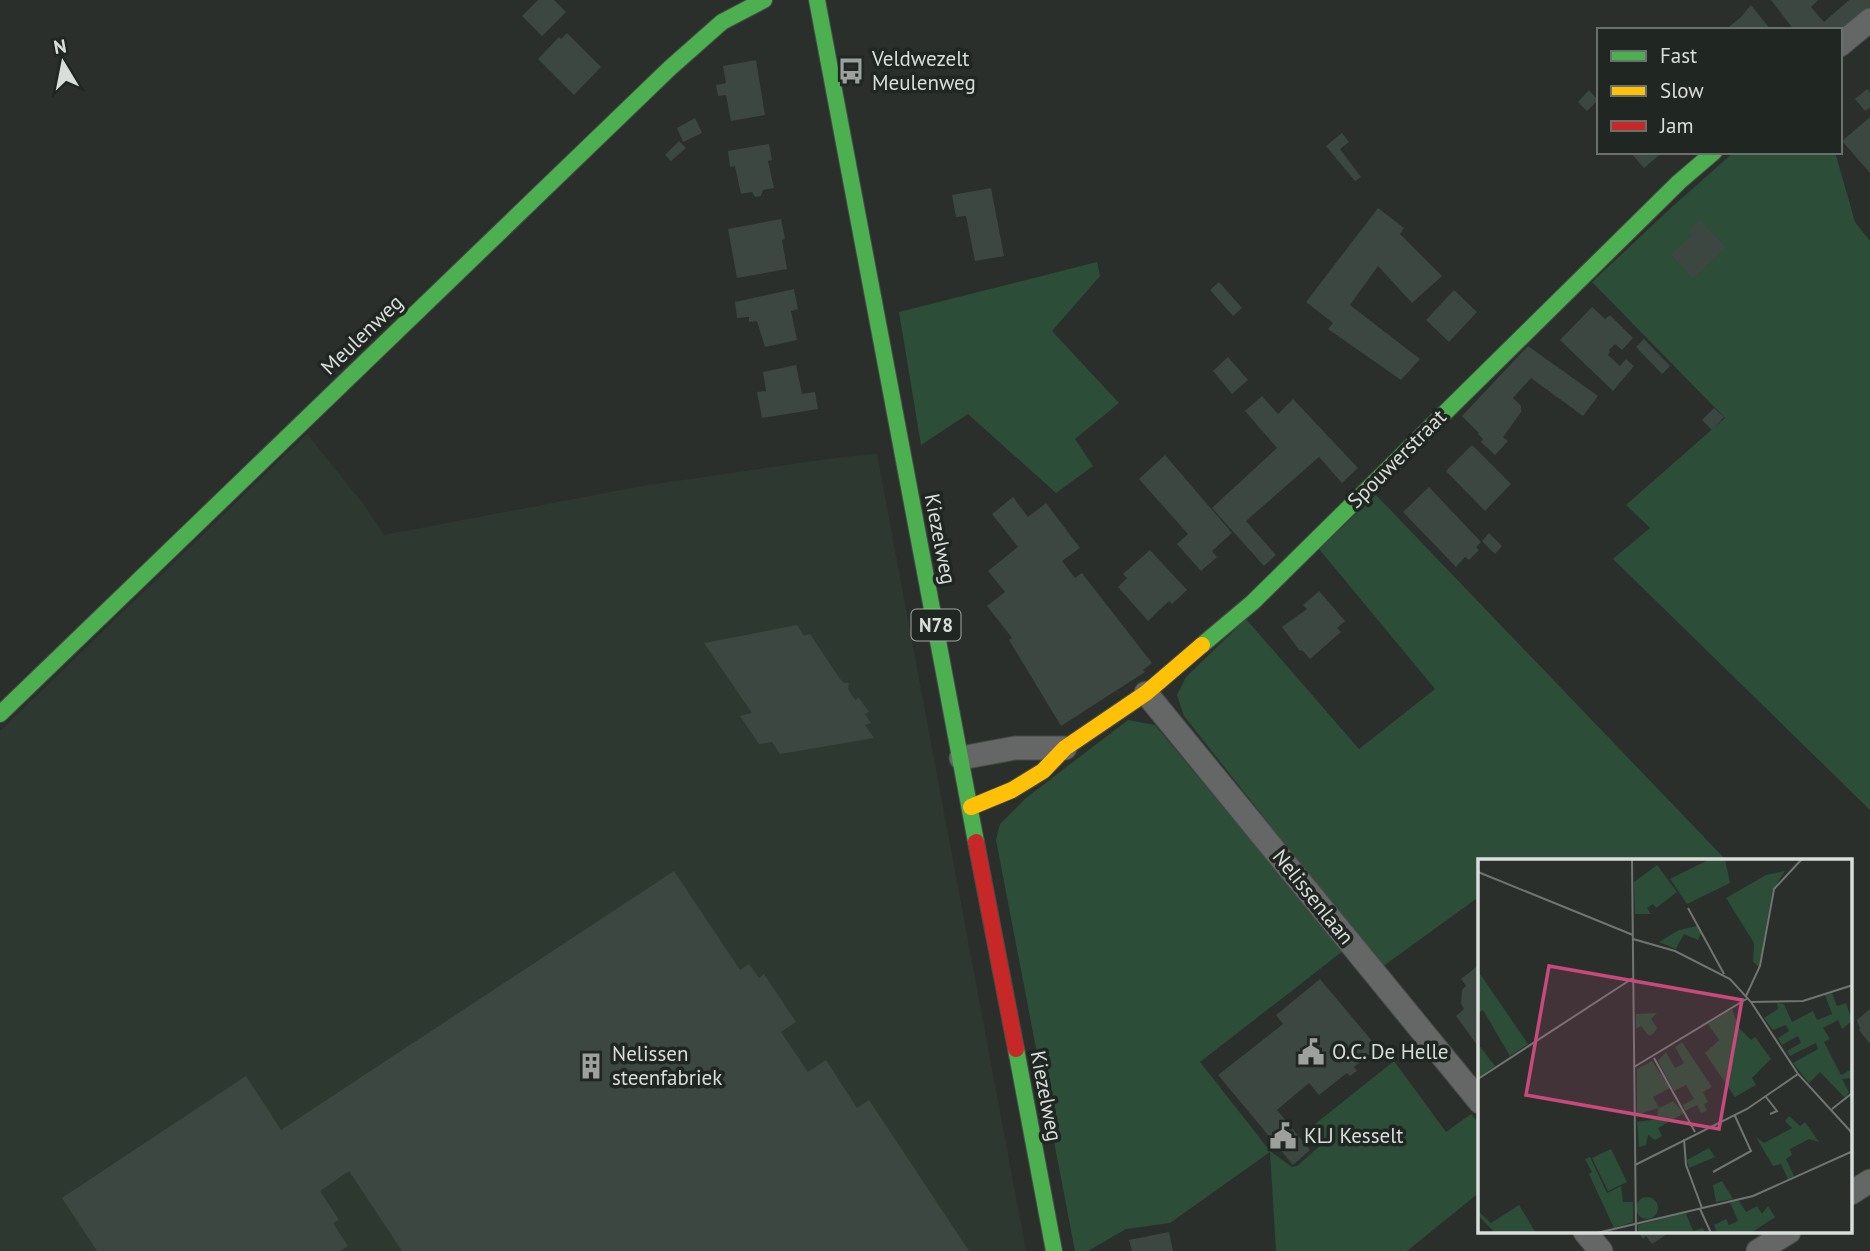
<svg xmlns="http://www.w3.org/2000/svg" width="1870" height="1251" font-family="'PT Sans',sans-serif">
  <style>
    .built { fill: #2d3930 }
    .green { fill: #2c4d38 }
    .building { fill: #3b4740 }
    .lines { fill: none; stroke-linecap: round; stroke-linejoin: round }
    .street-casing { stroke: #474b48; stroke-width: 25 }
    .fast-casing { stroke: #474b48; stroke-width: 18 }
    .slow-casing { stroke: #474b48; stroke-width: 18 }
    .jam-casing { stroke: #474b48; stroke-width: 18 }
    .street { stroke: #646765; stroke-width: 23 }
    .fast { stroke: #4caf50; stroke-width: 16 }
    .slow { stroke: #ffc107; stroke-width: 16 }
    .jam { stroke: #c62828; stroke-width: 16 }
    .labels { text-anchor: middle; stroke-width: 7; stroke-linejoin: round; paint-order: stroke }
    .shield { fill: #202621; stroke: #a2a7a3; stroke-width: 2 }
    .shield-label { font-size: 19px; font-weight: bold; fill: #d9dedb }
    .poi-label { font-size: 21px; fill: #d9dedb; stroke: #202621; text-anchor: start }
    .street-label { font-size: 21px; fill: #d9dedb; stroke: #202621 }
    .inset-road { fill: none; stroke: #707572; stroke-width: 2 }
    .view { fill: #c84a7b; fill-opacity: 0.15; stroke: #c84a7b; stroke-width: 3.5 }
    .inset-edge { fill: none; stroke: #d9dedb; stroke-width: 3.5 }
  </style>
  <rect width="100%" height="100%" fill="#2a2f2c"/>
  <path class="built" d="M307 434 365 506 384 535 642 486 842 457 877 454 1026 1251H0V731Z"/>
  <path class="green" d="M1734 152H1835L1855 222 1870 241V810L1613 559 1650 528 1626 505 1725 418 1592 282 1673 206Z
    M1097 262 1100 276 1052 331 1119 403 1075 439 1093 466 1056 493 968 414 921 445 899 312Z
    M1376 495 1727 861H1480V896L1382 967 1184 716 1177 695 1186 677 1246 619 1359 749 1435 689 1319 549Z
    M1128 720 1155 725 1343 951 1200 1062 1270 1151 1292 1167 1297 1166 1322 1144 1310 1128 1394 1061 1446 1132 1471 1114 1480 1124V1192L1407 1251H1276L1270 1152 1170 1223 1126 1229 1088 1251H1075L996 840 1000 824 1026 798Z"/>
  <path class="building" d="M538 0H554L566 12 542 36 522 16Z
    M1771 0H1818L1811 7 1824 22 1849 0H1870V7L1840 33V30H1794Z
    M1751 5 1771 30H1725L1741 17Z
    M567 33 601 67 574 95 538 59 559 37 561 39Z
    M756 60 765 115 731 121 726 95 718 96 716 85 726 83 723 66Z
    M1867 89 1870 92V108L1865 111 1855 99Z
    M1589 90 1598 100 1587 111 1578 102Z
    M1870 117V173L1842 141Z
    M695 118 702 133 683 142 677 128Z
    M1342 133 1349 142 1340 149 1361 177 1355 181 1326 146Z
    M679 141 686 148 671 161 665 155Z
    M769 144 772 160 768 161 774 188 763 190 761 196 755 197 752 192 741 194 735 166 730 167 728 151Z
    M1630 152H1663L1644 168Z
    M991 188 1004 256 975 261 966 216 956 217 952 195Z
    M1378 208 1404 228 1400 234 1442 276 1412 303 1378 266 1350 305 1420 359 1401 380 1328 329 1333 323 1306 302Z
    M781 219 785 239 782 240 787 269 737 278 728 229Z
    M1700 220 1726 247 1693 279 1670 254 1692 235 1688 231Z
    M1219 282 1242 308 1233 316 1210 290Z
    M794 289 798 309 791 311 797 340 765 347 757 321 749 322V317L737 318 735 302Z
    M1454 290 1477 312 1449 342 1426 320Z
    M1592 307 1605 319 1610 315 1633 338 1622 350 1615 344 1609 350 1610 352 1608 355 1620 366 1626 359 1634 366 1613 391 1560 340Z
    M1644 339 1670 366 1662 374 1636 347Z
    M1528 346 1598 396 1583 416 1531 378 1513 398 1521 406V412L1503 437 1508 441 1495 455 1481 442 1483 439 1478 434 1479 433 1462 416Z
    M1228 357 1248 380 1232 394 1213 371Z
    M796 365 802 394 815 392 818 409 762 418 757 392 766 391 763 372Z
    M1262 396 1278 414 1293 399 1358 468 1342 483 1319 457 1246 521 1276 555 1264 566 1212 508 1277 448 1245 411Z
    M1714 408 1724 417 1712 430 1702 420Z
    M1472 445 1511 484 1485 511 1446 471Z
    M1165 455 1232 533 1212 551 1217 557 1201 571 1177 544 1188 534 1139 479Z
    M1429 487 1481 542 1476 547 1479 550 1469 560 1465 557 1456 567 1403 512Z
    M1013 497 1028 517 1046 503 1080 548 1062 561 1075 578 1082 573 1152 663 1143 670 1145 672 1061 726 1009 640 1012 638 987 606 1005 592 988 571 1018 547 992 514Z
    M1489 533 1502 546 1495 554 1482 541Z
    M1150 550 1187 590 1172 604 1169 601 1148 621 1118 587 1127 578 1123 574Z
    M1319 591 1345 621 1337 628 1341 632 1310 659 1303 651 1299 650 1282 627 1307 609 1303 605Z
    M797 625 804 636 810 634 840 679 844 683H849L848 689 855 700 859 698 869 712 865 714 871 723 865 725 874 738 780 754 772 742 759 744 740 716 752 713 704 643Z
    M674 871 740 970 749 964 759 978 764 974 796 1022 781 1032 808 1072 826 1060 857 1108 869 1100 969 1251H402L349 1171 320 1191 339 1220 333 1223 348 1246 340 1251H97L62 1198 246 1076 281 1130Z
    M1480 964V1049L1456 1016 1464 1009 1461 1004 1462 990 1466 986 1461 979Z
    M1320 979 1378 1048 1354 1067 1357 1071 1350 1076 1347 1073 1319 1095 1309 1083 1277 1110 1310 1150 1293 1165 1218 1075 1283 1024 1276 1015Z
    M1870 1009V1044L1859 1030 1860 1028 1857 1020Z
    M1169 1232 1173 1251H1132L1129 1240Z
    M1638 1232H1670L1652 1244 1646 1236 1643 1239Z"/>
  <g class="lines">
    <g class="street-casing">
      <path id="street" d="M1840 45 1870 20
        M1146 693 1480 1102
        M961 758 1015 748H1065
        M1851 1193 1870 1181
        M1585 1232 1601 1251
        M1758 1251 1789 1232"/>
    </g>
    <g class="fast-casing">
      <path id="fast" d="M817 0 976 842
        M1202 645 1253 602 1679 182 1714 152
        M0 714 670 68 722 22 764 0
        M1016 1049 1054 1251"/>
    </g>
    <g class="slow-casing">
      <path id="slow" d="M971 807 1012 790 1043 771 1065 748 1146 693 1202 645"/>
    </g>
    <g class="jam-casing">
      <path id="jam" d="M976 842 1016 1049"/>
    </g>
    <use href="#street" class="street"/>
    <use href="#fast" class="fast"/>
    <use href="#slow" class="slow"/>
    <use href="#jam" class="jam"/>
  </g>
  <defs>
    <g id="bus-bare" transform="scale(2.1)"><path d="M-5-6H5V4H4V6H2V4H-2V6H-4V4H-5ZM-3.5-4V0h7V-4ZM-3.5 1.2v1.5H-2V1.2ZM2 1.2v1.5H3.5V1.2Z" fill="#9ca19e" stroke="#202621" stroke-width="2.5" paint-order="stroke"/></g>
    <g id="civic-bare" transform="scale(2.1)"><path d="M-.6-6.5H3V-4.5H.6V-3L4-1V1h2V6H-6V1h2V-1L-.6-3ZM-1.2 2.5V6h2.4V2.5Z" fill="#9ca19e" stroke="#202621" stroke-width="2.5" paint-order="stroke"/></g>
    <g id="building-bare" transform="scale(2.1)"><path d="M-4-6H4V6H1V3H-1V6H-4ZM-2.5-4.3h1.7v1.8h-1.7ZM.8-4.3h1.7v1.8H.8ZM-2.5-1h1.7V.8h-1.7ZM.8-1h1.7V.8H.8Z" fill="#9ca19e" stroke="#202621" stroke-width="2.5" paint-order="stroke"/></g>
  </defs>
  <g fill-rule="evenodd">
    <use href="#bus-bare" x="851" y="71"/>
    <use href="#civic-bare" x="1311" y="1052"/>
    <use href="#building-bare" x="591" y="1066"/>
    <use href="#civic-bare" x="1283" y="1136"/>
  </g>
  <g class="labels">
    <rect class="shield" x="911.5" y="609.5" width="49" height="31" rx="5"/>
    <g class="shield-label">
      <text x="936" y="632">N78</text>
    </g>
    <g class="poi-label">
      <text x="872" y="66">Veldwezelt<tspan x="872" dy="24">Meulenweg</tspan></text>
      <text x="1332" y="1059">O.C. De Helle</text>
      <text x="612" y="1061">Nelissen<tspan x="612" dy="24">steenfabriek</tspan></text>
      <text x="1304" y="1143">KLJ Kesselt</text>
    </g>
    <g class="street-label">
      <text transform="translate(362 335) rotate(-44)" y="7">Meulenweg</text>
      <text transform="translate(1397 459) rotate(-45)" y="7">Spouwerstraat</text>
      <text transform="translate(940 539) rotate(79)" y="7">Kiezelweg</text>
      <text transform="translate(1313 897) rotate(51)" y="7">Nelissenlaan</text>
      <text transform="translate(1046 1096) rotate(79)" y="7">Kiezelweg</text>
    </g>
  </g>
  <g transform="translate(1478 859)">
    <rect width="374" height="374" fill="#2a2f2c"/>
    <path d="M232 0H247L252 24 209 45 192 20ZM179 6 199 33 178 49 175 45 169 49 173 55H157L156 23ZM307 12 294 32 281 109 275 102 276 84 248 39 288 16ZM219 67 223 74 220 81 206 75 198 90 181 83 201 71ZM0 112 50 185 32 197 5 151 0 154ZM354 134 359 147 368 144 374 162 364 170 360 161 345 169 352 180 346 183 363 216 374 210V219L364 220 371 233 367 239 342 213 331 224 315 204 340 190 338 184 312 197 309 192 323 184 320 177 304 186 300 179 311 172 308 166 295 171 286 159 300 150 299 144 306 145 314 163 335 152 339 161 354 155 347 136ZM254 150 261 169 273 181 277 178 293 200 274 219 278 226 257 238 227 194 241 181 230 165ZM179 154 173 160 179 169 175 175 171 177 163 167 158 170V155ZM204 183 234 228 225 233 230 243 226 245 229 252 223 254 219 246 207 252 205 246 216 240 208 226 196 232 180 202 188 193 197 209 206 204 197 188ZM0 185 17 207 0 219ZM174 202 192 229 175 238 181 249 195 242 206 254 180 269 184 277 177 281 170 276 168 286 161 288 159 263 179 260 180 249 159 256V210ZM311 257 322 267 327 263 341 283 331 280 312 290 314 296 308 300 316 317 310 320 303 305 295 307 278 278 286 284 314 269 307 262ZM231 289 237 298 211 309 209 301ZM133 290 149 323 130 332 114 299ZM112 298 129 334 143 327 145 343H155V363L136 369 111 315 114 313 107 300ZM244 322 255 340 238 343 235 326ZM158 349a11 11 0 1 1 22 0a11 11 0 1 1-22 0ZM261 342 268 353 279 347 284 355 290 347 297 358 273 374H239L236 366 248 360 251 366 260 362 252 343ZM41 346 58 374H17L0 356V352L13 364ZM208 354 215 372 225 369 227 374H160V366Z" fill="#2c4d38"/>
    <path class="inset-road" d="M154 0 158 374M0 13 155 76M210 49 246 115M155 80 197 92 252 120 273 143 320 215 375 275M268 137 282 107 296 30 324 0M273 143 325 142 375 126M176 199 217 273M156 208 270 139M0 220 155 119M288 238 299 252 292 255M354 250 373 235M206 280 208 306 224 349M157 306 269 250 320 215M235 313 273 292 257 257M222 350 233 374M119 374 275 337 375 292"/>
    <path class="view" d="M71 107 264 141 241 270 48 236Z"/>
    <rect width="374" height="374" class="inset-edge"/>
  </g>
  <rect x="1597" y="28" width="245" height="126" fill="#202621" stroke="#6a706b" stroke-width="2"/>
  <rect x="1611" y="51" width="35" height="10" fill="#4caf50" stroke="#6a706b" stroke-width="2"/>
  <text x="1660" y="63" font-size="21" fill="#d9dedb">Fast</text>
  <rect x="1611" y="86" width="35" height="10" fill="#ffc107" stroke="#6a706b" stroke-width="2"/>
  <text x="1660" y="98" font-size="21" fill="#d9dedb">Slow</text>
  <rect x="1611" y="121" width="35" height="10" fill="#c62828" stroke="#6a706b" stroke-width="2"/>
  <text x="1660" y="133" font-size="21" fill="#d9dedb">Jam</text>
  <g transform="translate(63 63) rotate(350)" stroke="#202621" stroke-width="5" paint-order="stroke">
  <path d="M0-5L12 26L0 18L-12 26Z" fill="#d9dedb"/>
  <text y="-10" font-size="19" font-weight="bold" text-anchor="middle" fill="#d9dedb">N</text>
  </g>
</svg>
